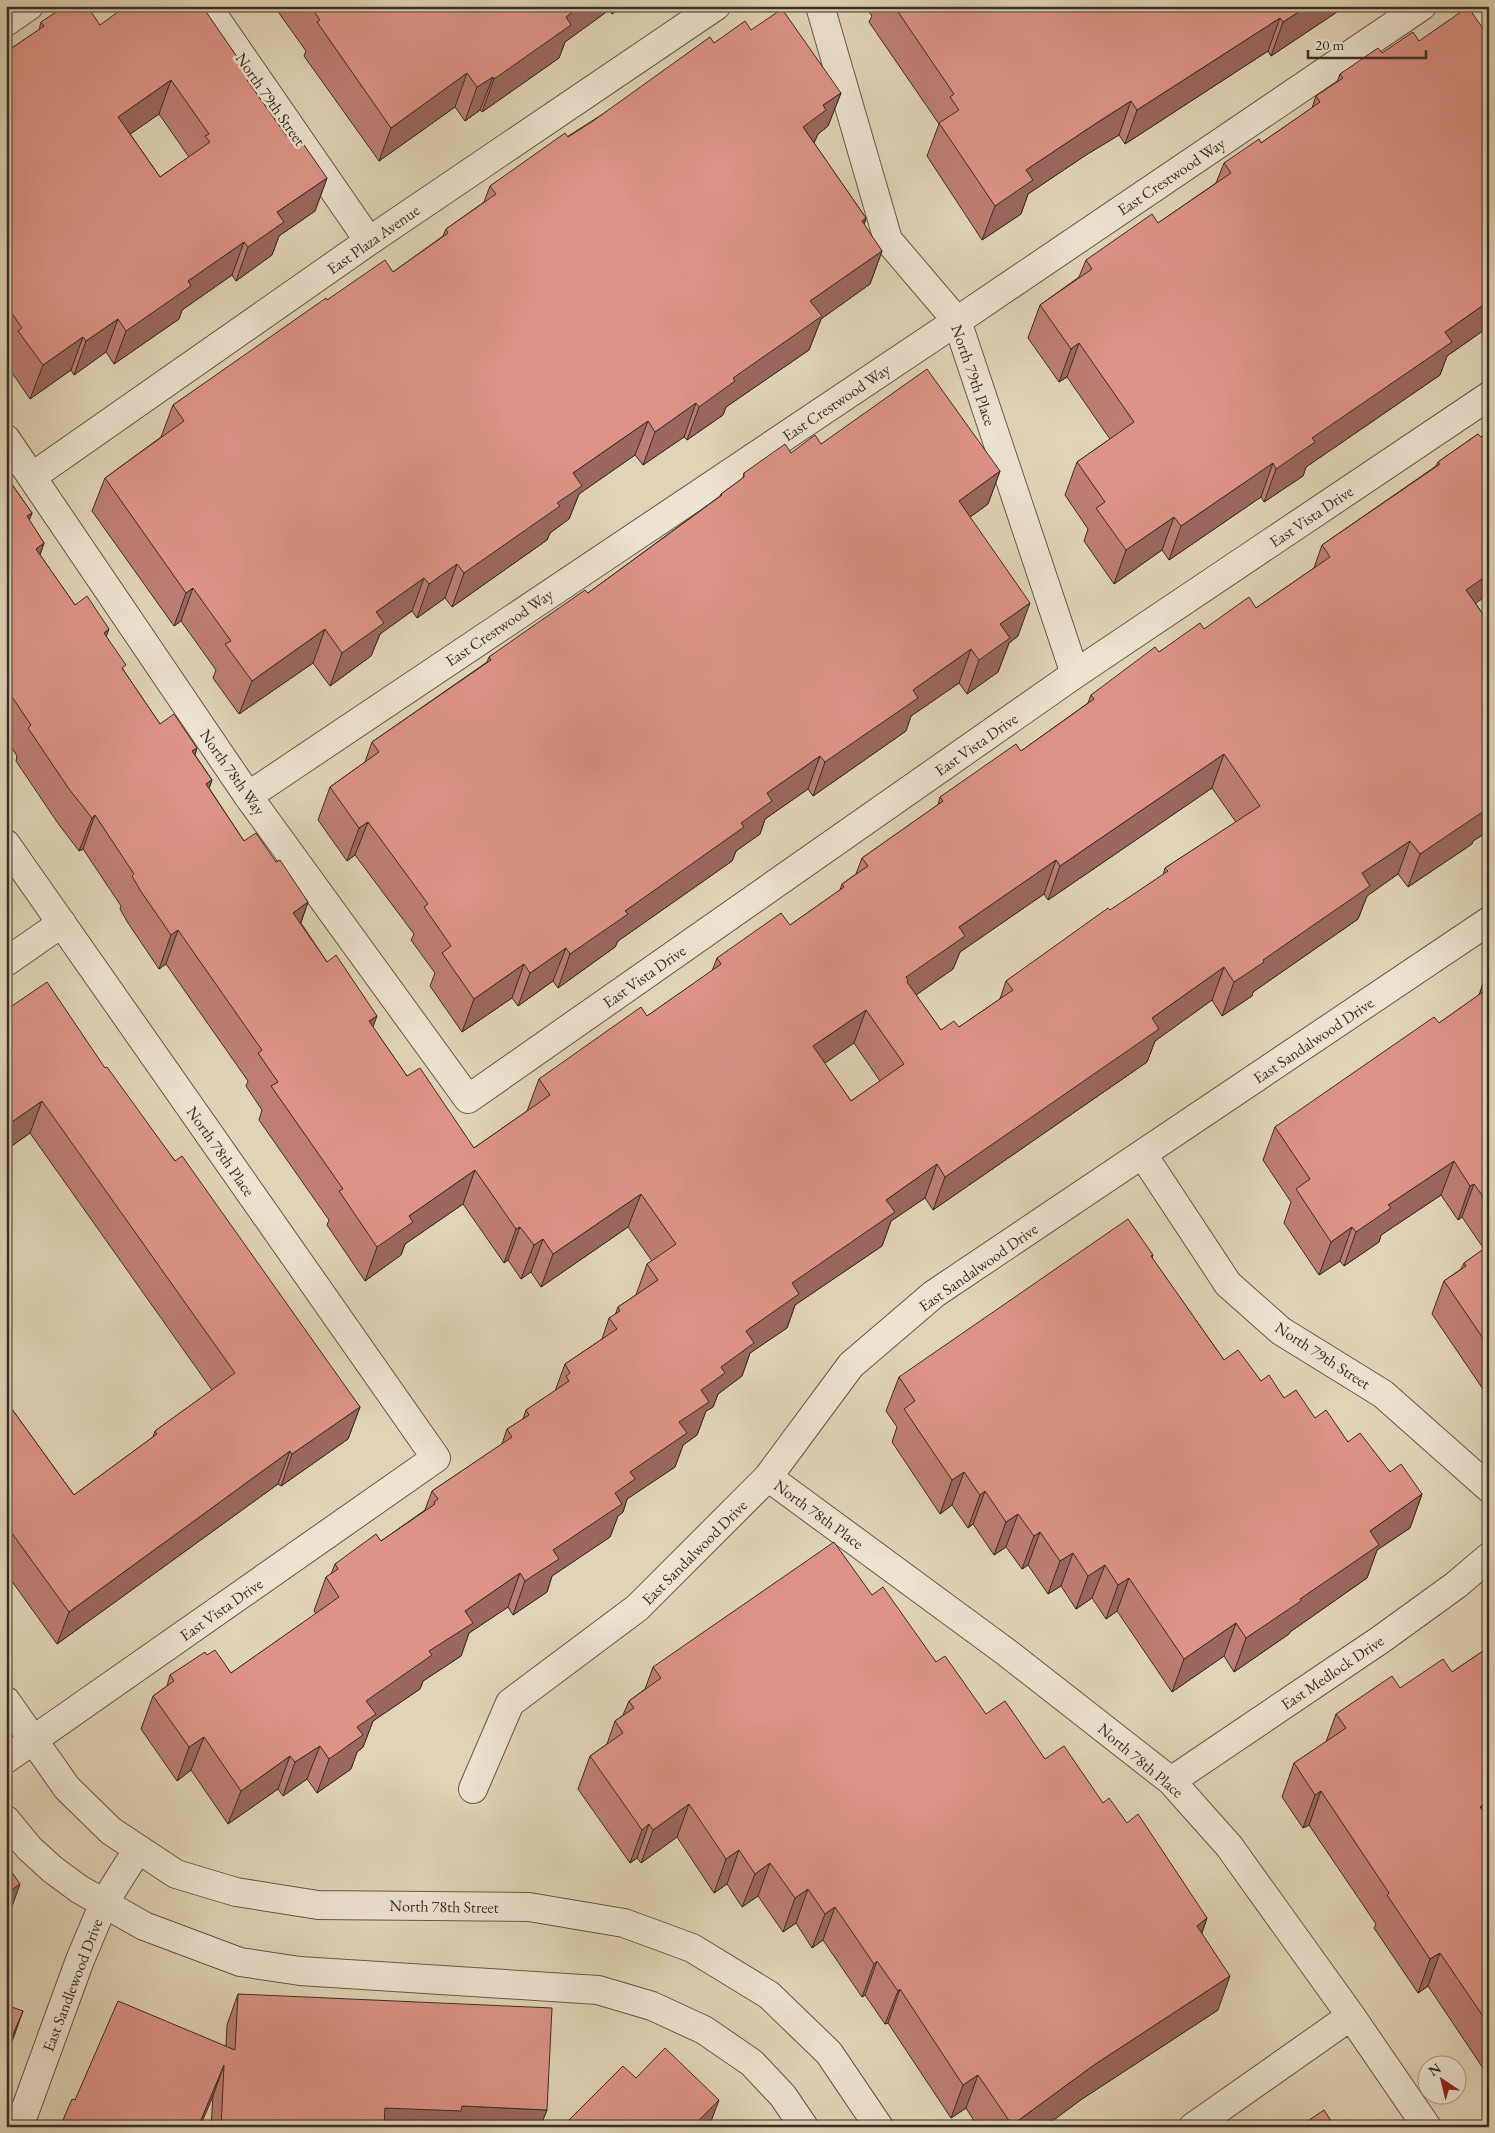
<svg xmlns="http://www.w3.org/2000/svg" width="1495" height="2133" font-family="'EB Garamond',serif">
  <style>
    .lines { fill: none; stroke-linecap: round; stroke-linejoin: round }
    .street-casing { stroke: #64584a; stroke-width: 30 }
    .street { stroke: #ece3d0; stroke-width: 28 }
    .wall { fill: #be7e73; stroke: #3a2e26; fill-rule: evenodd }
    .shaded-wall { fill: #9b675e; stroke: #3a2e26 }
    .building { fill: #dd9386; stroke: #3a2e26; fill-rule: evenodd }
    .labels { text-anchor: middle; stroke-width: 5; stroke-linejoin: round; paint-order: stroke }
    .street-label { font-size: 16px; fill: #3a2e26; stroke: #ece3d0 }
  </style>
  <rect width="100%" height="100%" fill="#e1d4b6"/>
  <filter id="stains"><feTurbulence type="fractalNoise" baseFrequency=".004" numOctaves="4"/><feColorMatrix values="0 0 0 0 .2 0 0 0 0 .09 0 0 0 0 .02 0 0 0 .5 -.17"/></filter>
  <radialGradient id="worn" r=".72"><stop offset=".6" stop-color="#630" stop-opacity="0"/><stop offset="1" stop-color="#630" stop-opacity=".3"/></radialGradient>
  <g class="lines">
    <g class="street-casing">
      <path id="street" d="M207 6 369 241
        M820 6 888 240 957 321 1075 674
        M1481 6 1489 17
        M6 22 29 6
        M6 439 248 796 468 1099 1075 674 1489 396
        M33 476 369 241 716 6
        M248 796 957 321 1422 6
        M6 844 436 1458 6 1759
        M6 962 62 923
        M1143 1155 1228 1284 1281 1331 1383 1394 1489 1488
        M768 1477 1006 1652 1171 1781 1229 1846 1351 2016 1427 2127
        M6 1701 67 1788 111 1831 176 1874 236 1892 318 1905 529 1907 624 1923 692 1948 769 1995 829 2053 879 2127
        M1171 1781 1380 1640 1456 1585 1489 1557
        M473 1789 510 1703 637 1608 768 1477 851 1365 934 1294 1489 921
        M6 1820 29 1848 52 1869 79 1889 144 1926 240 1962 300 1971 598 1990 652 2006 704 2030 752 2063 783 2096 804 2127
        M19 2127 80 1960 104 1903 138 1849
        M1193 2127 1351 2016"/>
    </g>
    <use href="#street" class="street"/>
  </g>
  <path class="wall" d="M274 6H622L612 14 609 10 565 42 559 58 482 112 480 110 465 121 455 107 379 161 304 56 306 51Z
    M865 6H1346L1271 56 1268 51 1125 144 1119 135 1086 155 1028 194 1021 214 982 240 927 156 939 124 869 22 872 16Z
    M41 22 100 25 249 83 288 138 327 178 315 211 279 236 272 255 236 281 232 275 182 310 179 319 114 364 106 352 74 375 71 370 30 399 6 364 8 358 6 356V52L39 30ZM159 114 189 157 160 177 130 134Z
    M751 30 841 93 828 126 818 134 814 143 866 218 864 225 882 251 870 284 821 319 809 350 726 407 723 415 687 440 684 437 643 465 635 455 579 494 569 519 550 533 547 540 452 607 445 598 417 618 412 611 380 634 371 656 330 686 313 663 239 714 213 678 216 670 181 621 174 626 92 511 105 478 161 437 173 405 327 300 393 272 443 236 446 229 484 202 490 186 714 43Z
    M1489 37V330L1487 328 1447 356 1440 375 1306 467 1303 476 1264 502 1261 497 1169 560 1162 550 1114 584 1084 541 1088 529 1065 495 1077 462 1110 439 1067 377 1059 382 1028 338 1040 305 1079 277 1086 260 1158 223 1216 183 1224 163 1261 143 1312 108 1316 96 1337 82 1340 74 1382 53 1419 41Z
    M1478 434 1476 604 1489 623V831L1473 841 1472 844 1408 887 1398 874 1367 896 1358 919 1253 992 1252 996 1222 1016 1212 1000 1155 1041 1147 1062 933 1210 925 1198 891 1221 882 1246 795 1305 787 1328 750 1353 742 1376 718 1394 713 1407 706 1411 697 1435 683 1445 675 1467 627 1499 623 1512 618 1516 610 1537 552 1576 547 1592 513 1615 508 1607 469 1633 461 1656 423 1681 420 1689 373 1721 363 1747 357 1752 351 1769 317 1793 307 1779 283 1796 278 1789 228 1824 191 1770 177 1781 141 1729 153 1696 167 1686 170 1675 207 1655 231 1673 316 1614 314 1611 326 1577 331 1574 335 1564 381 1541 425 1510 432 1491 502 1444 507 1429 523 1419 526 1410 555 1391 565 1364 602 1339 609 1318 615 1315 618 1307 636 1295 647 1264 652 1261 628 1227 541 1287 531 1272 521 1279 508 1260 504 1263 463 1204 405 1244 401 1255 365 1281 327 1225 329 1220 259 1120 262 1110 246 1086 248 1081 166 964 159 969 128 923 120 909 121 906 83 849 79 851 57 822 16 761 17 756 6 739V476L32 513 29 520 44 543 40 555 75 605 106 636 124 671 160 724 197 748 195 755 212 780 209 788 244 841 276 862 308 902 301 923 327 962 407 1076 474 1148 527 1111 539 1079 647 1016 712 971 717 958 790 925 840 890 842 884 856 874 862 858 938 805 940 797 1021 751 1088 703 1091 695 1159 652 1204 629 1256 608 1314 568 1322 545 1436 466 1438 462ZM1212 788 1236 822 1165 868 1163 875 1006 981 1000 999 959 1027 941 1030 916 995 953 969 960 952 1044 894 1048 900ZM854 1043 880 1081 851 1101 824 1063Z
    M821 444 1000 471 988 504 970 517 1018 636 1009 643 998 672 967 694 959 683 911 716 906 731 813 796 808 789 765 819 760 834 736 851 732 861 618 941 615 947 558 988 553 981 518 1006 512 998 462 1032 430 986 435 973 411 940 414 934 355 855 347 861 318 820 330 787 365 762 372 742 487 662 489 657 588 593 720 496 721 494 743 478 744 473 791 453Z
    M1489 979V1398L1432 1314 1444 1281 1461 1269 1464 1263 1484 1249 1462 1217 1458 1220 1441 1195 1381 1235 1379 1242 1344 1266 1340 1261 1319 1275 1284 1223 1291 1202 1263 1160 1275 1127 1439 1023 1479 995 1483 983Z
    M6 1010 105 1068 360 1407 348 1439 281 1486 278 1484 57 1644 6 1573V1401L74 1495 153 1437 155 1431 212 1390 30 1133 6 1150Z
    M1153 1255 1152 1258 1224 1360 1261 1381 1284 1398 1315 1418 1422 1494 1410 1528 1377 1550 1367 1578 1290 1632 1289 1634 1234 1672 1224 1656 1172 1692 1117 1611 1106 1619 1092 1598 1076 1609 1061 1586 1048 1594 1028 1565 1022 1569 1006 1547 994 1555 973 1524 968 1528 952 1505 940 1514 892 1442 897 1427 886 1411 899 1377Z
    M872 1595 986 1714 1103 1803 1127 1823 1207 1918 1202 1933 1218 2010 1082 2099 1044 2127H978L966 2108 951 2118 888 2023 885 2024 865 1995 862 1997 823 1940 812 1948 796 1923 783 1932 758 1896 742 1907 727 1884 714 1893 677 1837 641 1863 637 1858 630 1863 578 1789 590 1756 607 1744 615 1721 623 1715 629 1701 645 1689 653 1667Z
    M1489 1647V2096L1483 2087 1487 2074 1428 1986 1418 1993 1374 1928 1376 1924 1309 1825 1303 1828 1282 1797 1294 1763 1326 1742 1336 1714 1400 1688 1452 1672Z
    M238 1994 547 2110 540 2127H211L213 2096 75 2100 226 2046 227 2025Z"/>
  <path class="shaded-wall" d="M580 6H610L609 10 565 42 559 58 482 112 494 79 566 17Z
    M615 6H622L612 14Z
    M1308 6H1346L1271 56 1283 22Z
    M1280 18 1268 51 1125 144 1137 110Z
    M467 73 455 107 379 161 391 128Z
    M493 77 480 110 465 121 477 87Z
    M171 80 159 114 106 151 118 117Z
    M841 93 828 126 818 134 814 143 803 127 823 105Z
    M1131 101 1119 135 1086 155 1028 194 1021 214 982 240 995 206 1026 170 1098 122Z
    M327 178 315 211 279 236 272 255 236 281 248 247 277 212Z
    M866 218 854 251 862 221Z
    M244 242 232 275 182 310 179 319 114 364 126 331 188 281Z
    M882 251 870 284 821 319 809 350 726 407 723 415 687 440 699 407 733 378 810 301Z
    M1489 301V323L1487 328 1447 356 1440 375 1306 467 1303 476 1264 502 1276 469 1312 438 1445 332Z
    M118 319 106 352 74 375 86 341Z
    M83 337 71 370 30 399 43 365Z
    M1079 343 1067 377 1059 382 1071 349Z
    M696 403 684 437 643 465 655 432Z
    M648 421 635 455 579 494 569 519 550 533 547 540 452 607 464 573 557 503 573 473Z
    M1273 463 1261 497 1169 560 1181 526Z
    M1000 471 988 504 947 534 959 501Z
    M32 513 20 546 27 516Z
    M1174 517 1162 550 1114 584 1126 550Z
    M44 543 32 576 36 549Z
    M457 564 445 598 417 618 429 584Z
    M1489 569V594L1476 603 1474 609 1466 590 1484 573Z
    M424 578 412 611 380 634 371 656 330 686 342 653 376 612Z
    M193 588 181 621 174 626 186 593Z
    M1030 603 1018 636 1009 643 998 672 967 694 979 660 1000 624Z
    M109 629 97 662 104 633Z
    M325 629 313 663 239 714 252 681Z
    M971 649 959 683 911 716 906 731 813 796 825 762 913 690Z
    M197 748 185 781 192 751Z
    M1224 754 1212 788 1048 900 1060 866Z
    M820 756 808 789 765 819 760 834 736 851 732 861 618 941 615 947 558 988 570 954 625 911 741 823 767 793Z
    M212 780 200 813 206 784Z
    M1489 805V831L1473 841 1472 844 1408 887 1420 854Z
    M95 815 83 849 79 851 92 818Z
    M368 822 355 855 347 861 359 828Z
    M1410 841 1398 874 1367 896 1358 919 1253 992 1252 996 1222 1016 1234 982 1263 960 1362 873Z
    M1056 860 1044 894 960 952 953 969 899 1007 906 977 959 927Z
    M308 902 296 935 293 913Z
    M178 930 166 964 159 969 171 935Z
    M566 948 553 981 518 1006 530 973Z
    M524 964 512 998 462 1032 474 999Z
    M1224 967 1212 1000 1155 1041 1147 1062 933 1210 945 1177 1152 1018Z
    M866 1010 854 1043 801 1080 813 1046Z
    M377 1016 365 1049 369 1021Z
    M42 1101 30 1133 6 1150V1126Z
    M1489 1134V1157L1483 1142Z
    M1454 1161 1441 1195 1381 1235 1379 1242 1344 1266 1356 1232 1388 1205Z
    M937 1164 925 1198 891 1221 882 1246 795 1305 787 1328 750 1353 742 1376 718 1394 713 1407 706 1411 697 1435 683 1445 675 1467 627 1499 623 1512 618 1516 610 1537 552 1576 547 1592 513 1615 525 1581 553 1550 615 1493 630 1472 679 1422 701 1390 746 1331 792 1283 886 1200Z
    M475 1170 463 1204 405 1244 401 1255 365 1281 377 1247 409 1216Z
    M1474 1184 1462 1217 1458 1220 1470 1186Z
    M641 1194 628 1227 541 1287 553 1254Z
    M520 1227 508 1260 504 1263 516 1229Z
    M1352 1227 1340 1261 1319 1275 1331 1242Z
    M543 1239 531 1272 521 1279 534 1245Z
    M360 1407 348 1439 281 1486 292 1454Z
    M290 1451 278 1484 57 1644 69 1612Z
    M964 1472 952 1505 940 1514 952 1480Z
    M985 1491 973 1524 968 1528 980 1495Z
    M1422 1494 1410 1528 1377 1550 1367 1578 1290 1632 1289 1634 1234 1672 1246 1638 1300 1599 1370 1531Z
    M1018 1514 1006 1547 994 1555 1006 1522Z
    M1040 1532 1028 1565 1022 1569 1034 1536Z
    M1073 1553 1061 1586 1048 1594 1060 1561Z
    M1105 1565 1092 1598 1076 1609 1088 1576Z
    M520 1573 508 1607 469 1633 461 1656 423 1681 420 1689 373 1721 363 1747 357 1752 351 1769 317 1793 329 1759 366 1701 429 1651 465 1611Z
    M1129 1578 1117 1611 1106 1619 1118 1585Z
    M1236 1623 1224 1656 1172 1692 1184 1659Z
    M204 1737 191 1770 177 1781 189 1747Z
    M320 1746 307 1779 283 1796 295 1762Z
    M290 1756 278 1789 228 1824 241 1791Z
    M1321 1791 1309 1825 1303 1828 1315 1795Z
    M1489 1801V1826L1480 1807Z
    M689 1804 677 1837 641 1863 653 1830Z
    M649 1824 637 1858 630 1863 642 1830Z
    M739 1850 727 1884 714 1893 726 1859Z
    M770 1863 758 1896 742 1907 755 1874Z
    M20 1884 9 1915 6 1917V1894Z
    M808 1889 796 1923 783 1932 795 1898Z
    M835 1907 823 1940 812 1948 825 1914Z
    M1207 1918 1195 1951 1197 1926Z
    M1440 1953 1428 1986 1418 1993 1430 1959Z
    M877 1961 865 1995 862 1997 874 1964Z
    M1230 1976 1218 2010 1082 2099 1044 2127H1011L1012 2125 1094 2065Z
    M900 1989 888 2023 885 2024 898 1991Z
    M23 2011 12 2042 6 2055V2051Z
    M224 2065 213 2096 200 2127H198Z
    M978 2075 966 2108 951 2118 963 2085Z
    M719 2100 709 2127H695L696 2123Z
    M462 2106 547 2110 540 2127H378L385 2108Z"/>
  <path class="building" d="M65 6H87L100 25 126 6H202L251 77 247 80 288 138 295 132 327 178 277 212 284 222 248 247 244 242 188 281 191 286 126 331 118 319 86 341 83 337 43 365 18 331 22 328 6 305V52L44 26 41 22ZM171 80 209 134 205 136 210 142 160 177 118 117Z
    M310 6H580L566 17 571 25 494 79 493 77 477 87 467 73 391 128 317 22 320 20Z
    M894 6H1308L1283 22 1280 18 1137 110 1131 101 1098 122 1026 170 1033 180 995 206 939 123 959 110 950 97 954 94Z
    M1468 7 1489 37V301L1445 332 1452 342 1312 438 1315 442 1276 469 1273 463 1181 526 1174 517 1126 550 1096 508 1105 502 1077 462 1134 422 1079 343 1071 349 1040 305 1092 269 1086 260 1152 214 1158 223 1231 173 1224 163 1259 139 1261 143 1320 102 1316 96 1343 78 1340 74 1378 48 1382 53 1413 32 1419 41Z
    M782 9 841 93 823 105 826 110 803 127 866 218 862 221 882 251 810 301 822 316 733 378 735 381 699 407 696 403 655 432 648 421 573 473 582 486 557 503 560 506 464 573 457 564 429 584 424 578 376 612 384 623 342 653 325 629 252 681 225 644 231 641 193 588 186 593 105 478 184 421 173 405 326 298 327 300 385 260 393 272 448 233 446 229 496 194 490 186 565 133 568 137 593 121 710 37 714 43 745 21 751 30Z
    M927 369 1000 471 959 501 1030 603 1000 624 1010 638 979 660 971 649 913 690 918 698 825 762 820 756 767 793 772 801 741 823 744 827 625 911 628 914 570 954 566 948 530 973 524 964 474 999 442 953 451 946 424 907 428 904 368 822 359 828 330 787 379 752 372 742 491 660 489 657 523 633 585 590 588 593 722 495 721 494 744 477V473L785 444 791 453 815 435 821 444Z
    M1489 432V569L1484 573 1486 576 1466 590 1489 623V805L1483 809 1484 811 1420 854 1410 841 1362 873 1370 886 1263 960 1264 962 1234 982 1224 967 1152 1018 1159 1029 945 1177 937 1164 886 1200 895 1212 792 1283 799 1294 746 1331 754 1343 721 1367 725 1373 701 1390 709 1402 679 1422 687 1433 630 1472 635 1479 615 1493 622 1504 553 1550 559 1559 525 1581 520 1573 465 1611 473 1623 429 1651 432 1655 366 1701 376 1714 357 1727 363 1735 329 1759 320 1746 295 1762 290 1756 241 1791 204 1737 189 1747 153 1696 174 1681 170 1675 205 1652 207 1655 215 1650 231 1673 339 1597 326 1577 338 1569 335 1564 376 1534 381 1541 435 1504 434 1502 438 1499 432 1491 512 1437 507 1429 529 1415 526 1410 569 1381 566 1376 570 1373 565 1364 617 1329 609 1318 620 1311 618 1307 658 1280 647 1264 676 1244 641 1194 553 1254 543 1239 534 1245 520 1227 516 1229 475 1170 409 1216 413 1222 377 1247 339 1191 343 1189 271 1086 278 1082 258 1053 262 1050 178 930 171 935 140 890 132 876 134 874 95 815 92 818 69 789 28 728 31 725 6 688V476L32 513 27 516 44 543 36 549 75 605 87 596 109 629 104 633 126 665 122 668 160 724 174 714 197 748 192 751 212 780 206 784 244 841 256 833 276 862 280 860 308 902 293 913 327 962 336 955 377 1016 369 1021 407 1076 420 1068 474 1148 550 1095 539 1079 641 1007 647 1016 721 964 717 958 781 913 790 925 844 887 842 884 868 866 862 858 943 801 940 797 1016 744 1021 751 1094 699 1091 695 1155 647 1159 652 1200 623 1204 629 1249 597 1256 608 1330 557 1322 545 1440 464 1438 462 1478 434 1481 437ZM1224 754 1260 806 1165 868 1168 871 1110 910 1108 908 1006 981 1013 990 959 1027 954 1021 941 1030 907 982 908 980 906 977 965 936 959 927 1056 860 1060 866ZM866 1010 904 1064 851 1101 813 1046Z
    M1489 979V1138L1483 1142 1489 1151V1205L1474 1184 1470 1186 1454 1161 1388 1205 1391 1208 1356 1232 1352 1227 1331 1242 1296 1189 1310 1179 1275 1127 1434 1017 1439 1023 1487 989 1483 983Z
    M47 982 105 1068 107 1067 175 1161 182 1156 360 1407 292 1454 290 1451 69 1612 6 1525V1401L74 1495 157 1434 155 1431 235 1373 42 1101 6 1126V1010Z
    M1128 1219 1153 1255 1151 1256 1224 1360 1238 1350 1261 1381 1269 1375 1284 1398 1296 1390 1315 1418 1326 1410 1348 1442 1360 1433 1390 1472 1401 1464 1422 1494 1370 1531 1379 1545 1300 1599 1301 1601 1246 1638 1236 1623 1184 1659 1129 1578 1118 1585 1105 1565 1088 1576 1073 1553 1060 1561 1040 1532 1034 1536 1018 1514 1006 1522 985 1491 980 1495 964 1472 952 1480 904 1409 915 1401 899 1377Z
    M1489 1245V1347L1444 1281 1466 1266 1464 1263Z
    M834 1542 872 1595 883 1587 936 1662 945 1656 986 1714 1005 1701 1045 1759 1064 1746 1103 1803 1109 1798 1127 1823 1138 1814 1207 1918 1197 1926 1230 1976 1094 2065 1012 2125 978 2075 963 2085 900 1989 898 1991 877 1961 874 1964 835 1907 825 1914 808 1889 795 1898 770 1863 755 1874 739 1850 726 1859 689 1804 653 1830 649 1824 642 1830 590 1756 623 1733 615 1721 634 1708 629 1701 661 1678 653 1667Z
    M1489 1647V1801L1480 1807 1489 1820V2025L1440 1953 1430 1959 1387 1895 1389 1893 1321 1791 1315 1795 1294 1763 1346 1728 1336 1714 1392 1676 1400 1688 1443 1659 1452 1672Z
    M6 1864 20 1884 6 1894Z
    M238 1994 552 2008 547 2110 462 2106 461 2111 385 2108 384 2127H221L224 2065 198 2127H60L72 2099 75 2100 118 2001 235 2050Z
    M6 2005 23 2011 6 2051Z
    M665 2048 719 2100 696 2123 700 2127H562L623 2066 636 2078Z
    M1324 2110 1335 2127H1299Z"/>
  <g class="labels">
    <g class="street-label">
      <text transform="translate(271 99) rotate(55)" y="6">North 79th Street</text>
      <text transform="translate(1171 176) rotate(-34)" y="6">East Crestwood Way</text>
      <text transform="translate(373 239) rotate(-35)" y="6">East Plaza Avenue</text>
      <text transform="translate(974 375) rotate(71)" y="6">North 79th Place</text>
      <text transform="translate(836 402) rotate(-34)" y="6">East Crestwood Way</text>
      <text transform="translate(1311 516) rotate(-34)" y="6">East Vista Drive</text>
      <text transform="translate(499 627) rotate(-34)" y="6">East Crestwood Way</text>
      <text transform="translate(976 744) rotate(-35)" y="6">East Vista Drive</text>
      <text transform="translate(233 772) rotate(55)" y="6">North 78th Way</text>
      <text transform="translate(644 976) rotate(-35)" y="6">East Vista Drive</text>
      <text transform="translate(1313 1040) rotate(-34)" y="6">East Sandalwood Drive</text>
      <text transform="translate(221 1151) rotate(55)" y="6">North 78th Place</text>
      <text transform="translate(978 1267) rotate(-35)" y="6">East Sandalwood Drive</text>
      <text transform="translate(1323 1355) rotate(33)" y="6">North 79th Street</text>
      <text transform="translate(819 1514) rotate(36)" y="6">North 78th Place</text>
      <text transform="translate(694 1552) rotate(-45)" y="6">East Sandalwood Drive</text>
      <text transform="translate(221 1609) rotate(-35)" y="6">East Vista Drive</text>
      <text transform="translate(1332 1672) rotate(-34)" y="6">East Medlock Drive</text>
      <text transform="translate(1141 1760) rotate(40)" y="6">North 78th Place</text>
      <text transform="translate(444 1906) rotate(1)" y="6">North 78th Street</text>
      <text transform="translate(72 1985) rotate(-69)" y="6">East Sandlewood Drive</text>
    </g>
  </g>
  <rect width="1495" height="2133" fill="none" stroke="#e1d4b6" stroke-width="25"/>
  <rect x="8" y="8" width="1480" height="2118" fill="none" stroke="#3a2e26" stroke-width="2.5"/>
  <rect x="12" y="12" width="1470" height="2108" fill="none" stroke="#3a2e26"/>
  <g transform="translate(1442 2080) rotate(325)"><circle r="24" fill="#ece3d0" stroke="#a59b8c"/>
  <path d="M0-4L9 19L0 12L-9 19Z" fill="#8f2418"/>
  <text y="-8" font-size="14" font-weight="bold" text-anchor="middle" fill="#3a2e26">N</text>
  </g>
  <path d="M1308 50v8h118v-8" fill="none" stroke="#3a2e26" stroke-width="2.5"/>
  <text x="1315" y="50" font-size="15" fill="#3a2e26" stroke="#ece3d0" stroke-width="4" paint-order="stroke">20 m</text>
  <rect width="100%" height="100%" filter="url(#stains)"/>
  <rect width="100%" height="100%" fill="url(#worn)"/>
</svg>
